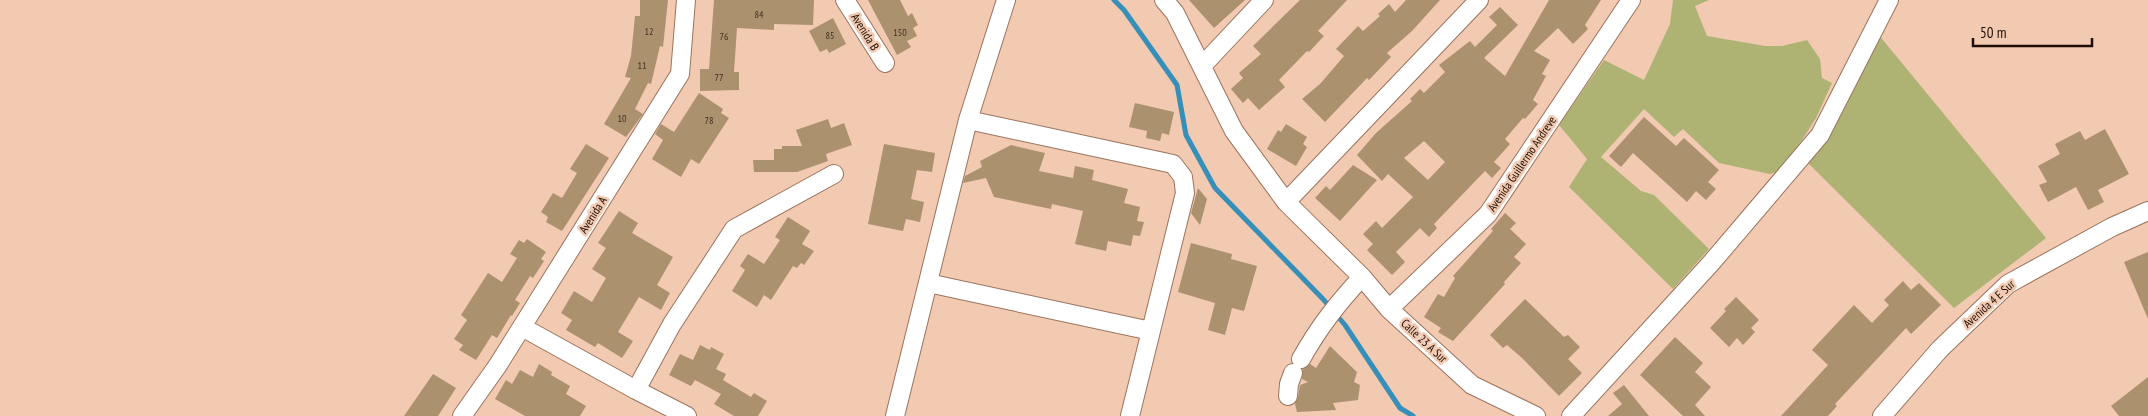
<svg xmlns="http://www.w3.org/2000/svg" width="2148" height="416" font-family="'PT Sans Narrow',sans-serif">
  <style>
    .green { fill: #aeb374 }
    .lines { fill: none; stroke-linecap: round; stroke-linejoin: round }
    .stream { stroke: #358fb9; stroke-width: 5 }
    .building { fill: #ac916f; fill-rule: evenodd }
    .minor-casing { stroke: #9a745e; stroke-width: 20 }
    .minor { stroke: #fff; stroke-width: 18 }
    .labels { text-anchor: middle; stroke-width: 5; stroke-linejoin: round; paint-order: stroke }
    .number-label { font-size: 10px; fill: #402f20 }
    .street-label { font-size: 12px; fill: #1c0e06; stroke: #f2c9b1 }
  </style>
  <rect width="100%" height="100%" fill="#f2c9b1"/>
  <path class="green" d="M1673 0H1709L1695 6 1707 36 1765 46H1782L1807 40 1820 59 1822 78 1832 83 1816 118 1783 170 1770 174 1719 163 1683 129 1674 137 1644 109 1601 157 1641 191 1654 195 1709 249 1673 289 1569 187 1587 159 1559 125 1604 60 1644 80 1670 24Z
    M1878 34 2046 238 1954 308 1805 160 1831 132Z"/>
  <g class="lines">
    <path class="stream" d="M1114 0 1124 10 1177 85 1186 135 1215 188 1323 299 1345 325 1400 408 1413 416"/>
  </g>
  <path class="building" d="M640 0H668L663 47 660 46 651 84 648 83 635 109 643 114 626 137 604 124 631 78 625 77 631 56 635 16H640Z
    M714 0H814L813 25 774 24V30L737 28 734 72H739V90L700 91V69H709Z
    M868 0H900L908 16 912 13 918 25 913 28 917 36 907 41 911 47 897 55Z
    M1189 0H1245L1214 28Z
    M1300 0H1347L1318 31 1324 36 1309 52 1307 51 1279 80 1285 87 1259 110 1248 98 1243 103 1231 89 1243 78 1239 73 1261 54 1253 46Z
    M1406 0H1440L1412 31 1387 53 1391 57 1369 80 1367 78 1325 122 1302 99 1320 84 1344 56 1336 49 1358 26 1363 31 1380 16 1378 14 1389 4 1395 12Z
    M1549 0H1601L1585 25 1588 29 1573 44 1558 28 1534 51 1550 60 1542 74 1546 76 1533 100 1538 104 1525 119 1523 118 1505 139 1510 144 1494 162 1501 168 1492 178 1485 171 1434 224 1437 228 1429 237 1420 228 1396 252 1405 262 1392 275 1367 250 1373 244 1363 234 1376 221 1382 228 1413 197 1388 174 1382 181 1357 155 1376 133 1412 101 1410 99 1420 89 1424 93 1445 72 1439 65 1470 41 1475 47 1497 25 1489 17 1500 7 1518 25 1484 58 1505 76ZM1424 141 1445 162 1428 180 1404 158Z
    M833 18 846 44 829 53 827 49 820 52 809 31Z
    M699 93 723 109 721 113 729 118 699 164 691 159 681 177 652 159 663 140 655 134 661 124 674 132Z
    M1135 103 1174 112 1169 135 1162 133 1160 141 1146 138 1147 131 1129 127Z
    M1644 117 1676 146 1684 138 1719 170 1708 182 1716 189 1706 200 1696 191 1687 202 1633 153 1621 167 1609 156Z
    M828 119 831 128 844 123 852 145 826 154 828 161 797 172H754L753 160H774V149H782V146H802L796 130Z
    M1286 124 1307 137 1303 144 1307 147 1296 166 1267 149 1278 130 1281 132Z
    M2105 129 2129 174 2098 190 2104 202 2088 210 2076 187 2048 202 2039 185 2047 182 2038 166 2060 154 2055 144 2080 131 2085 140Z
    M586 144 609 158 562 231 546 222 548 217 541 212 553 193 562 198 577 173 570 169Z
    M884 144 935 153 932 172 917 170 911 199 924 202 920 222 906 219 903 231 868 224Z
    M1011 145 1045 153 1039 171 1073 178 1075 166 1094 170 1092 180 1128 189 1124 203 1140 207 1137 221 1144 222 1140 236 1133 235 1131 246 1108 241 1106 251 1075 244 1083 211 1052 204 1051 209 994 197 986 178 963 183 965 176 982 167 980 161Z
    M1353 165 1377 180 1340 221 1315 198 1326 186 1330 190Z
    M1198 188 1207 199 1200 225 1191 213Z
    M619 211 638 223 632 233 673 257 657 285 670 293 661 310 639 297 618 332 633 341 622 358 598 343 595 347 566 330 572 320 561 313 574 291 592 302 606 278 592 269 606 248 598 243Z
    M1505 213 1516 223 1510 229 1526 244 1514 257 1521 263 1504 282 1505 284 1453 341 1438 332 1441 328 1424 317 1438 294 1444 297 1455 278 1453 276 1493 231 1491 229Z
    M788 217 810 231 802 244 814 251 804 265 801 263 797 268 793 266 771 300 764 295 757 307 732 291 745 270 740 266 748 254 764 264 780 240 775 237Z
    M527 239 546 252 541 259 544 261 533 278 530 276 515 300 520 303 512 316 511 315 497 338 492 335 476 360 459 350 463 345 454 339 467 320 461 315 488 273 502 282 517 258 510 254 519 240 524 243Z
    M1191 243 1232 254 1231 259 1257 266 1244 311 1232 308 1225 335 1208 330 1215 303 1178 292Z
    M2148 252V319L2124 262Z
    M1903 281 1911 290 1919 283 1941 305 1911 334 1906 328 1835 404 1837 406 1828 416H1781L1828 365 1812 350 1854 305 1872 323 1889 305 1884 300Z
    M1736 297 1759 320 1751 328 1755 332 1743 345 1737 338 1729 347 1710 328 1726 311 1724 309Z
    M1525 299 1564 337 1568 335 1580 347 1568 359 1582 373 1559 396 1522 358 1507 345 1503 348 1490 335Z
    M1675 337 1703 363 1695 372 1711 387 1695 405 1705 416H1683L1640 375Z
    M700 345 710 350 711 347 724 354 716 369 726 374 723 380 751 397 754 393 767 401 758 416H734L714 404 721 394 695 380 691 386 669 375 680 354 693 360Z
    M1330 346 1357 372 1354 382 1360 385 1358 400 1333 403 1336 410 1297 412 1295 404 1298 397 1300 385 1308 382 1302 379 1303 369 1310 364 1316 368Z
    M539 364 552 372 551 375 570 386 566 394 586 406 580 416H525L495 399 506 380 512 384 520 370 533 377Z
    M433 374 456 388 438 416H404Z
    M2148 377V416H2119L2111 406Z
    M1624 385 1649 416H1608L1622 404 1613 393Z"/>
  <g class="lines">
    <g class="minor-casing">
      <path id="minor" d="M845 0 885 63
        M1164 0 1175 13 1234 131 1286 202 1362 277 1389 309 1472 385 1536 416
        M1202 66 1264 0
        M968 120 1173 164 1183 177 1185 193 1130 416
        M1286 202 1479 0
        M928 283 1151 331
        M1389 309 1488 214 1631 0
        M522 327 636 390 672 324 734 229 834 174
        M1301 359C1319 327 1337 304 1362 277
        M636 390 687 416
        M1288 396 1289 384 1293 373
        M462 416 498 365 680 74 686 0
        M895 416 968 120 1006 0
        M1571 416 1712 262 1820 135 1889 0
        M1882 416 1940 349 2008 284 2112 227 2148 211"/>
    </g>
    <use href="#minor" class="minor"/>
  </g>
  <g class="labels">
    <g class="number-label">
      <text x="759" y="18">84</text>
      <text x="649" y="35">12</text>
      <text x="900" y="36">150</text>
      <text x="830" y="39">85</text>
      <text x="724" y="40">76</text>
      <text x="642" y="69">11</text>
      <text x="719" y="81">77</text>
      <text x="622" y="122">10</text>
      <text x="709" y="124">78</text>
    </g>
    <g class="street-label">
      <text transform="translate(865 32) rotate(58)" y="4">Avenida B</text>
      <text transform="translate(1522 164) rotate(-56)" y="4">Avenida Guillermo Andreve</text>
      <text transform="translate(593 215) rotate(-58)" y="4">Avenida A</text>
      <text transform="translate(1989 304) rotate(-42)" y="4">Avenida 4 E Sur</text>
      <text transform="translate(1424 341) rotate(43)" y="4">Calle 23 A Sur</text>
    </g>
  </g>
  <path d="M1973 38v8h119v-8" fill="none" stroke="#1c0e06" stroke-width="2.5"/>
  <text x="1980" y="38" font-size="15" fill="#1c0e06" stroke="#f2c9b1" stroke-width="4" paint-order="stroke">50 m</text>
</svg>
